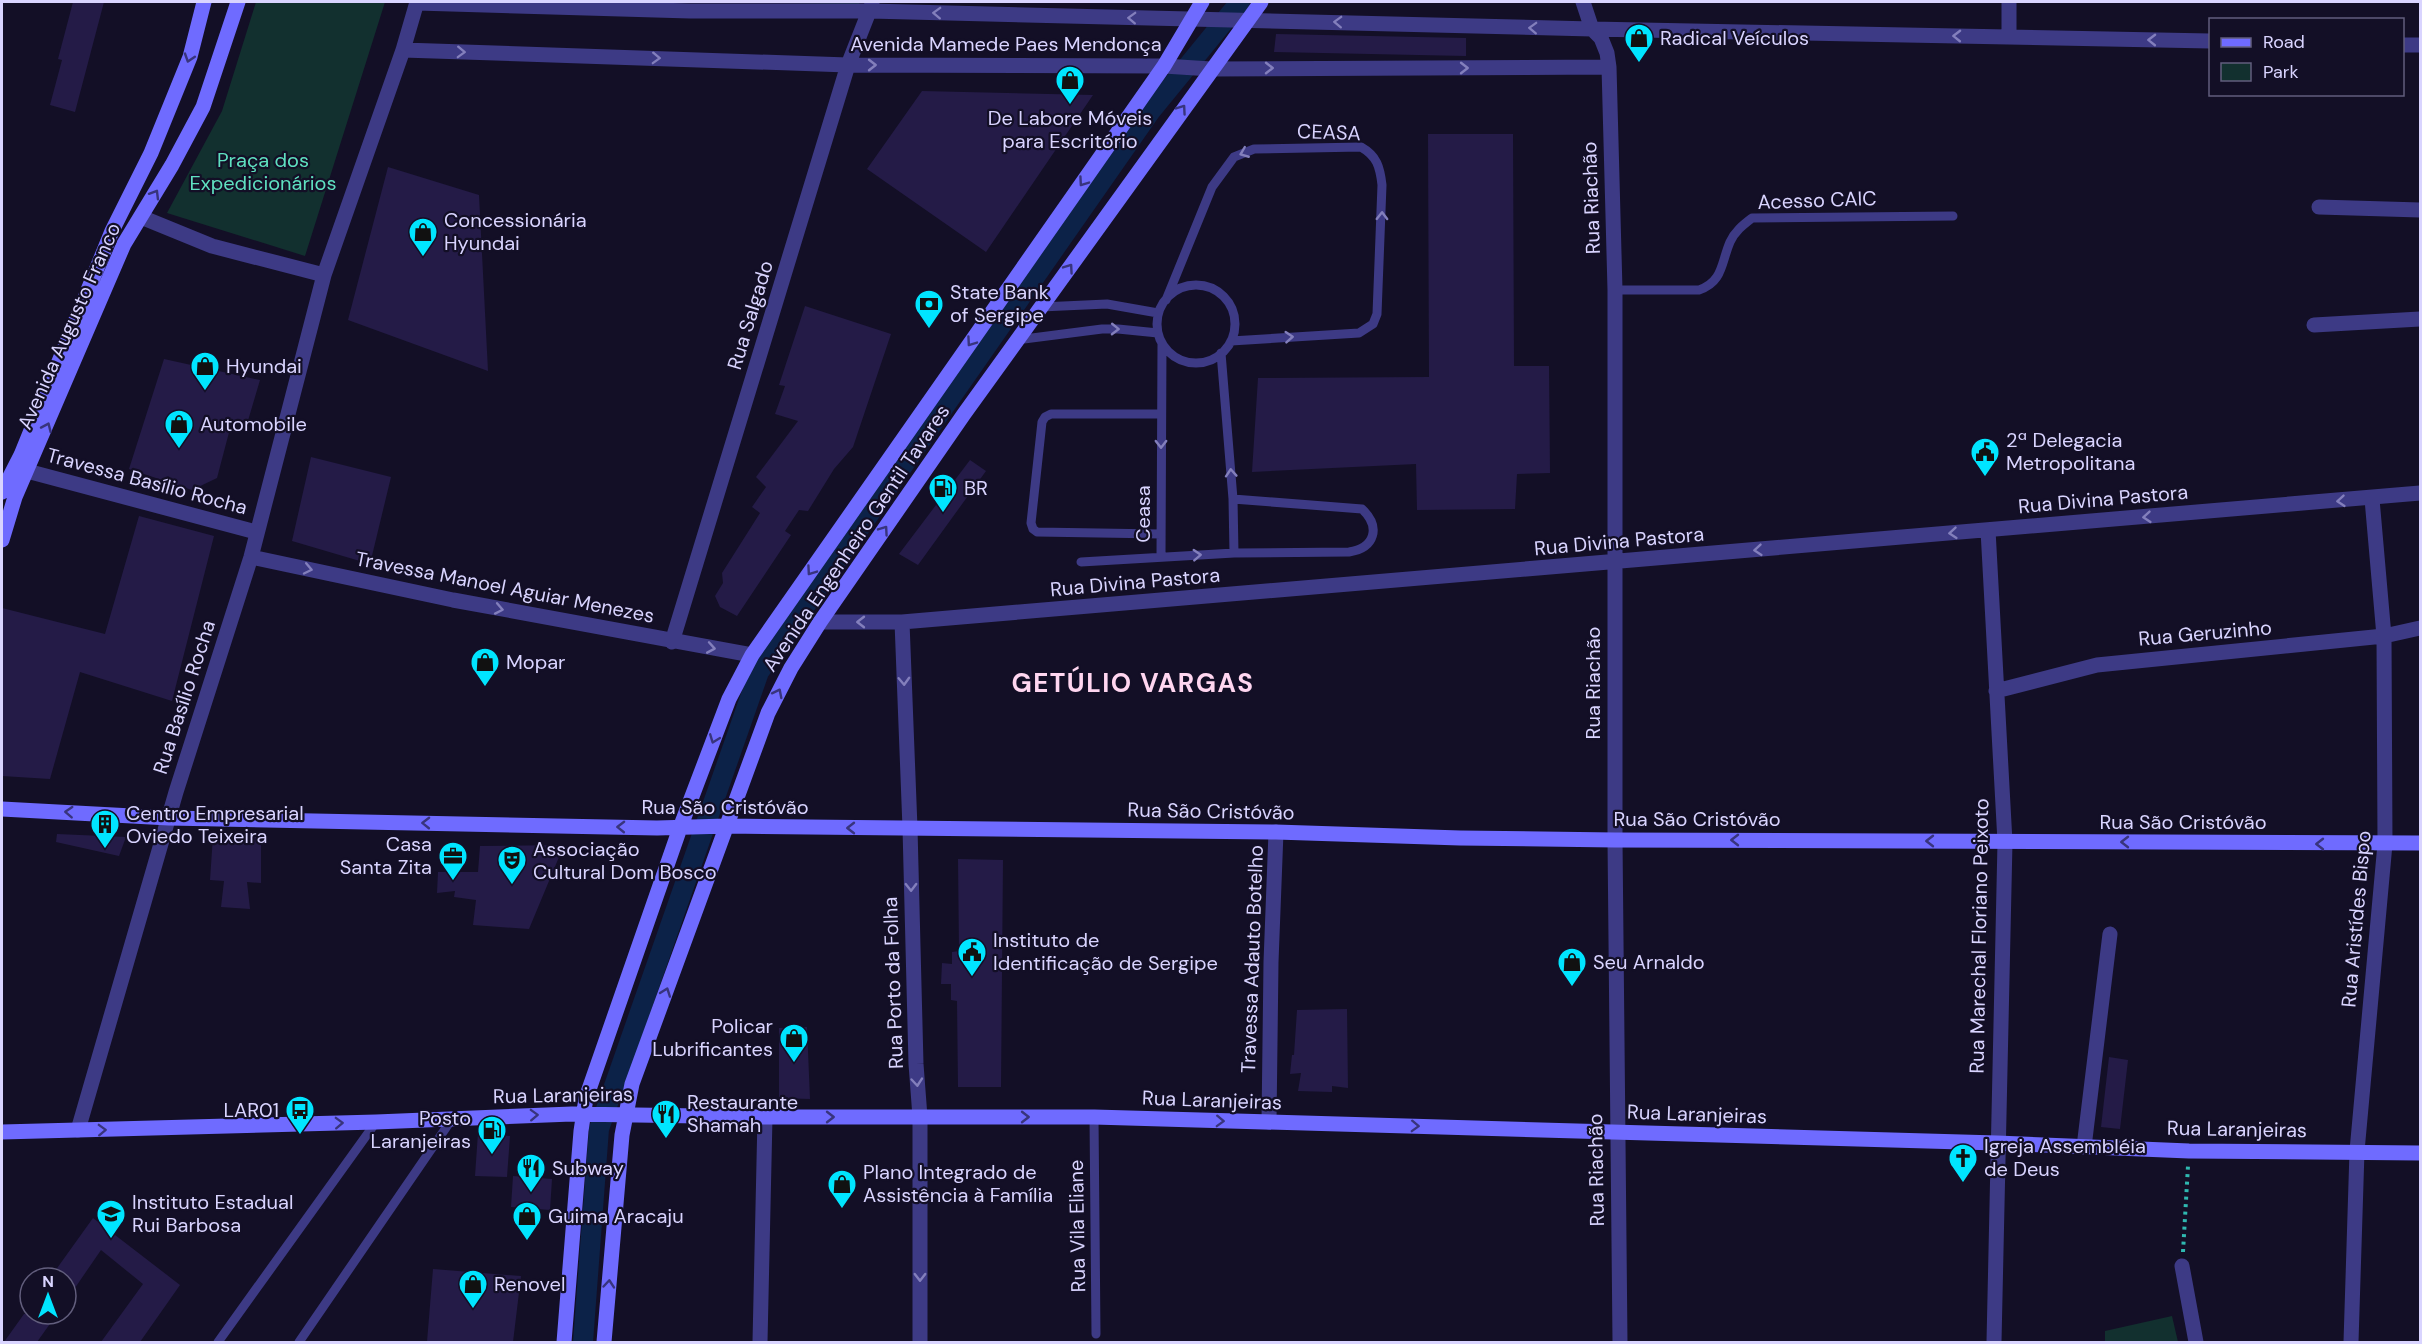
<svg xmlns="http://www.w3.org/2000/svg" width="2422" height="1344" font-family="'DM Sans',sans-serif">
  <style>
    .green { fill: #12302f }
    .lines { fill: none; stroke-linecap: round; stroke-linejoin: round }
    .canal { stroke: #0c2248; stroke-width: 20 }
    .building { fill: #241b47 }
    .path { stroke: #2fb8b0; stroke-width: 4; stroke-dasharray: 3 4.5; stroke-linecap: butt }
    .lane { stroke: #3d3a85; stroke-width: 9 }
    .street { stroke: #3d3a85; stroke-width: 15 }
    .secondary { stroke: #6f6bff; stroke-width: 15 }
    .oneway { stroke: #837fbc }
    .oneway2 { stroke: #38347d }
    .labels { text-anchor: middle; stroke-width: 4.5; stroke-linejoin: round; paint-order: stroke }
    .poi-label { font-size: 20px; fill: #d9d4ff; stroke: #130f26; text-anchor: start }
    .street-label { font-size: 20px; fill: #d9d4ff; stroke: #130f26 }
    .park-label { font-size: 20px; fill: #5fe0c0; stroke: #130f26 }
    .district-label { font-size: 26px; font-weight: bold; letter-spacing: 1.5px; fill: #ffd6f0; stroke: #130f26 }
  </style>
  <rect width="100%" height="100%" fill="#130f26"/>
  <path class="green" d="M256 2H385L305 256 167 213 222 111Z
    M711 2H860L859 4Z
    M2172 1316 2178 1342H2105V1331Z"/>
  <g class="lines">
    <path class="canal" d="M583 1342 599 1129 759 672 1150 112 1240 2"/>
  </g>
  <path class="building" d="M73 2H104L75 112 50 105 62 60 58 59Z
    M1276 34 1466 38V56L1274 52Z
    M922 91 1093 95 986 252 867 169Z
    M1428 134H1513L1514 366H1549L1550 473 1517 474 1515 509 1417 510 1416 464 1252 472 1258 378 1429 377Z
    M388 167 479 195 488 371 348 320Z
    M805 306 891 334 853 447 834 469 808 511 799 510 785 531 791 535 737 616 720 607 715 596 723 583 722 573 760 513 752 507 766 487 756 477 798 421 775 414 785 386 779 385Z
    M164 359 260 380 247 424 232 421 217 478 192 490 129 469Z
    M311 457 391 477 370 564 292 541Z
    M970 460 986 471 918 565 899 554Z
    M139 516 214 536 172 701 80 672 50 779 2 776V608L105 634Z
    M57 834 126 837 119 856 56 842Z
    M213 836 261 837V883L247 882 250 909 221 907 224 881 210 880Z
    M564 845 529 929 473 925 476 900 454 897 455 891 437 893 438 872H478L480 846Z
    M958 859 1003 860 1001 1087H958L957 1001 951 1000V984H941L942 963 952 964V952L959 951Z
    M1347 1009 1348 1088 1332 1086V1092L1298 1091 1301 1073 1290 1074 1292 1055H1294L1297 1010Z
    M807 1027 810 1099 779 1098V1028Z
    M2109 1057 2128 1060 2120 1129 2101 1127Z
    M478 1133 510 1136 507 1177 475 1176Z
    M513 1176 552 1179 550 1210 511 1207Z
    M93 1218 180 1285 140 1342H101L143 1284 101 1250 66 1301V1278H50Z
    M433 1269 521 1276 513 1342H427Z
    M24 1314H57L37 1342H4Z"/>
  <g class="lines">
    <path class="path" d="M2183 1252 2188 1166"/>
    <path class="lane" d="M1157 324a39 39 0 1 1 78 0a39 39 0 1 1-78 0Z
      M1615 290H1699C1723 282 1721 263 1730 242 1735 231 1743 225 1752 218L1953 216
      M1166 300 1212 187 1234 157 1254 149 1361 147C1377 156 1380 167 1382 185L1377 314 1373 324 1359 333 1231 341
      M1041 307 1107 304 1158 313
      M1016 340 1102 329H1118L1158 333
      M1221 353 1233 499 1234 553
      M1161 414H1051L1045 417 1042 422 1031 523 1033 529 1037 532 1161 534
      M1161 557 1162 344
      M1081 562 1234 553 1349 552C1375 548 1381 527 1362 509L1233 499
      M1094 1117 1096 1334
      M218 1342 376 1122
      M299 1342 452 1119"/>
    <path class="street" d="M1583 2 1592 29 1601 38 1607 53 1609 67 1615 290V840L1620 1342
      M417 3 690 11H870L1592 29 2210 41
      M2009 37V2
      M2402 45H2420
      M403 50 848 65 1164 66 1211 69 1609 67
      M2319 207 2420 210
      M141 217 212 246 324 275
      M2314 325 2420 319
      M27 471 256 532
      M1988 530 2005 842 1994 1342
      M251 557 453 600 752 655
      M820 622H902L2420 493
      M902 622 910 828 916 1064 920 1117V1342
      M672 642 848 65 872 4
      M1996 691 2097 665 2384 636 2420 628
      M1269 1122 1271 962 1276 832
      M78 1130 176 792 251 557 324 275 403 50 417 2
      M2084 1147 2110 934
      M2182 1266 2196 1342
      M760 1342 765 1117
      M2351 1342 2357 1151 2385 844 2384 636 2372 499"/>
    <path class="secondary" d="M2 492 21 455 112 231 151 153 190 57 204 2
      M2 540 15 497 124 244 172 165 203 107 238 2
      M2 809 169 818 657 828 727 826 1276 832 1460 838 1615 840 2420 843
      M2 1132 376 1122 572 1114 765 1117H1094L1997 1143 2189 1151 2420 1153
      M564 1342 581 1131 586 1098 680 828 729 699 752 655 1164 66 1202 2
      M604 1342 622 1135 632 1084 768 713 791 668 820 622 964 414 1261 2"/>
  </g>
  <defs><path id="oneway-chevron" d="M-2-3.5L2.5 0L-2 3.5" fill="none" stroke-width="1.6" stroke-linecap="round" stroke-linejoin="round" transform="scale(1.5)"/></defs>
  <g class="oneway">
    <use href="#oneway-chevron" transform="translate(937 13) rotate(-178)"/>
    <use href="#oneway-chevron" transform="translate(1132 18) rotate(-178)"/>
    <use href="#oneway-chevron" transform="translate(1338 22) rotate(-178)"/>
    <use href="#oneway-chevron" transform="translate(1533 28) rotate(-178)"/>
    <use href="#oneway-chevron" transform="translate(1957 36) rotate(-179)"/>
    <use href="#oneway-chevron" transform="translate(2152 40) rotate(-179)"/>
    <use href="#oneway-chevron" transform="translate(461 52) rotate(2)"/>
    <use href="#oneway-chevron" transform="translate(656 58) rotate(2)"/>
    <use href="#oneway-chevron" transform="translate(872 65)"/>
    <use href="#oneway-chevron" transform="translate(1269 68)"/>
    <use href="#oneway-chevron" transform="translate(1464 68)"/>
    <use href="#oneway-chevron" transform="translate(1244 153) rotate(158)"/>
    <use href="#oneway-chevron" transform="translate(1382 216) rotate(-89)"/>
    <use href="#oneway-chevron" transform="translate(1115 329) rotate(1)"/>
    <use href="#oneway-chevron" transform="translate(1289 337) rotate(-4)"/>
    <use href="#oneway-chevron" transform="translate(1161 444) rotate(90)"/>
    <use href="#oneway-chevron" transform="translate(1231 473) rotate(-94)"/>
    <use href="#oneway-chevron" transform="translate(2341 501) rotate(175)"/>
    <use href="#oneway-chevron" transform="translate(2147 517) rotate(175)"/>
    <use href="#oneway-chevron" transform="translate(1953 533) rotate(175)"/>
    <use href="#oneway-chevron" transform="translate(1758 550) rotate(175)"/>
    <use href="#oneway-chevron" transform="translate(1197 555) rotate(-3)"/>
    <use href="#oneway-chevron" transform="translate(308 569) rotate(12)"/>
    <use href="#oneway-chevron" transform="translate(499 609) rotate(11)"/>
    <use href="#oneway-chevron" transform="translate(861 622) rotate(180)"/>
    <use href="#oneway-chevron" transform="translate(711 648) rotate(10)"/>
    <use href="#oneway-chevron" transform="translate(904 681) rotate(88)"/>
    <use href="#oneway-chevron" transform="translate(911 887) rotate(89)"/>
    <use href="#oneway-chevron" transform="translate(917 1082) rotate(85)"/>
    <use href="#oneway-chevron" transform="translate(920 1277) rotate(90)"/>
  </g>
  <g class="oneway2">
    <use href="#oneway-chevron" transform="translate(189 58) rotate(108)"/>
    <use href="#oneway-chevron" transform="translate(1182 109) rotate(-55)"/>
    <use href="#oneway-chevron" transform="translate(1083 182) rotate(125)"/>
    <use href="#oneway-chevron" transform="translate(155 194) rotate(-59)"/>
    <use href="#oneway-chevron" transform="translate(1069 268) rotate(-55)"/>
    <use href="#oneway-chevron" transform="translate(971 342) rotate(125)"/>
    <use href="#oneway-chevron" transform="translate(47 427) rotate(-66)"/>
    <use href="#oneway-chevron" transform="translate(884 530) rotate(-55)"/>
    <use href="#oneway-chevron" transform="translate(811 571) rotate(125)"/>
    <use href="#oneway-chevron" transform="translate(778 693) rotate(-63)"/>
    <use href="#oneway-chevron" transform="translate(714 739) rotate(111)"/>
    <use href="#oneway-chevron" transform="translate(69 812) rotate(-177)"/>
    <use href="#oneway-chevron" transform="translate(426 823) rotate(-179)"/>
    <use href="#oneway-chevron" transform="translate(621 827) rotate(-179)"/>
    <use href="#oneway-chevron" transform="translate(851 828) rotate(-180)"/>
    <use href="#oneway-chevron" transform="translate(1735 840) rotate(-180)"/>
    <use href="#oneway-chevron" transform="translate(1930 841) rotate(-180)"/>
    <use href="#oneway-chevron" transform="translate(2125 842) rotate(-180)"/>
    <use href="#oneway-chevron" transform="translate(2320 844) rotate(-180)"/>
    <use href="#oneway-chevron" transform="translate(666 992) rotate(-70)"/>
    <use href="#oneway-chevron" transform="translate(534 1115) rotate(-2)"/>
    <use href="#oneway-chevron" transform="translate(830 1117)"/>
    <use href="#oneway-chevron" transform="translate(1025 1117)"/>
    <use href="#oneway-chevron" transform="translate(1220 1121) rotate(2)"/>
    <use href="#oneway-chevron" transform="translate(339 1123) rotate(-2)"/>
    <use href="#oneway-chevron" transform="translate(1415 1126) rotate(2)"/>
    <use href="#oneway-chevron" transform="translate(102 1130) rotate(-2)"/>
    <use href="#oneway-chevron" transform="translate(609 1284) rotate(-85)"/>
  </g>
  <defs>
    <g id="shop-pin" transform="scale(1.5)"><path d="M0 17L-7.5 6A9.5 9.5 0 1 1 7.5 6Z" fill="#00e5ff" stroke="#130f26"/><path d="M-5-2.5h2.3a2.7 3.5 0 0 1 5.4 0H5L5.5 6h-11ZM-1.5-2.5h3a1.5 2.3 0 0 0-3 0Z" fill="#111"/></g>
    <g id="bank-pin" transform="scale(1.5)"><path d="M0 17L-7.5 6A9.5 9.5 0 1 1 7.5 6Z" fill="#00e5ff" stroke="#130f26"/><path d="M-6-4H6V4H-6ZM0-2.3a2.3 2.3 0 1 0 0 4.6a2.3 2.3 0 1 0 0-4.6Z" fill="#111"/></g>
    <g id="civic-pin" transform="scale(1.5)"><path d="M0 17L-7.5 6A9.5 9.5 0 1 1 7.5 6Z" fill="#00e5ff" stroke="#130f26"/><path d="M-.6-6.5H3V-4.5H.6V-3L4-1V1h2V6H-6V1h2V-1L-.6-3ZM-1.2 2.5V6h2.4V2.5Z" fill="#111"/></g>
    <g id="fuel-pin" transform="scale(1.5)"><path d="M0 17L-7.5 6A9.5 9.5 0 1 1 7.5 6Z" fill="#00e5ff" stroke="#130f26"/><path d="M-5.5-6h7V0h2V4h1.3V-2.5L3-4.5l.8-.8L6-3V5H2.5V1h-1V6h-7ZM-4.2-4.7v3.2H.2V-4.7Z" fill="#111"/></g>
    <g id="building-pin" transform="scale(1.5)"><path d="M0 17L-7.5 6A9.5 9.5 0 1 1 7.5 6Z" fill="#00e5ff" stroke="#130f26"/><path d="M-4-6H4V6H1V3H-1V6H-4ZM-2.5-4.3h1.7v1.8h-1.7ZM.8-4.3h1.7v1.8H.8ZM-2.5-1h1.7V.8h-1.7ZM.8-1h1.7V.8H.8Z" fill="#111"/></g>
    <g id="office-pin" transform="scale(1.5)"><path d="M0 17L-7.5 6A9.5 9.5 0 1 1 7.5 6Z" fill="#00e5ff" stroke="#130f26"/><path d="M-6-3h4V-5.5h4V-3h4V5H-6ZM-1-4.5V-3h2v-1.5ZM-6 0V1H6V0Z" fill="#111"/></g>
    <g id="theatre-pin" transform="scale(1.5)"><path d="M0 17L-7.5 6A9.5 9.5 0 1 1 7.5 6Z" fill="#00e5ff" stroke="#130f26"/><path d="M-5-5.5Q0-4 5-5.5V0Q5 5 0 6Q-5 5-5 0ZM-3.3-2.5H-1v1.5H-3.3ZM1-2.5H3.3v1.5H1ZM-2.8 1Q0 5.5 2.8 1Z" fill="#111"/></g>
    <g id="bus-pin" transform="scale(1.5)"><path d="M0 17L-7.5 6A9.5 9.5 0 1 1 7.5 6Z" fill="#00e5ff" stroke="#130f26"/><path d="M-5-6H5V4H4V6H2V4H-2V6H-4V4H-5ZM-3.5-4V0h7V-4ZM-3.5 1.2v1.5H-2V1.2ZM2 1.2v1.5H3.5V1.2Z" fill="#111"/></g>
    <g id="restaurant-pin" transform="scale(1.5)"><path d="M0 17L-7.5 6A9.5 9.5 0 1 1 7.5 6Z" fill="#00e5ff" stroke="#130f26"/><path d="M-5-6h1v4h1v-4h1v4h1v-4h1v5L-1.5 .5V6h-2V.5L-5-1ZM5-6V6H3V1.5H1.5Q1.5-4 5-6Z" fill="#111"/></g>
    <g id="church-pin" transform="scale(1.5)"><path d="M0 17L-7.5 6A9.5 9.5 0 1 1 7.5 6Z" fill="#00e5ff" stroke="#130f26"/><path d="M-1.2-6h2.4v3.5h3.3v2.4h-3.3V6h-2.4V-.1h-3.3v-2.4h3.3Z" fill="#111"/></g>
    <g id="school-pin" transform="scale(1.5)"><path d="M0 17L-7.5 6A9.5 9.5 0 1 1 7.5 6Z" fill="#00e5ff" stroke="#130f26"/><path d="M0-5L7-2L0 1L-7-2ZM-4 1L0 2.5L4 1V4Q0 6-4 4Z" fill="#111"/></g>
  </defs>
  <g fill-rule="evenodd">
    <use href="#shop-pin" x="1639" y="38"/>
    <use href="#shop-pin" x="1070" y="80"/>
    <use href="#shop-pin" x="423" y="232"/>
    <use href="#bank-pin" x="929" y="304"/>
    <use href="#shop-pin" x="205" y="366"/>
    <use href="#shop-pin" x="179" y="424"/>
    <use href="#civic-pin" x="1985" y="452"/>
    <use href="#fuel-pin" x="943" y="488"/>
    <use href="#shop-pin" x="485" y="662"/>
    <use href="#building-pin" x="105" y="824"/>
    <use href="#office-pin" x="453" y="856"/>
    <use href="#theatre-pin" x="512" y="860"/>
    <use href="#civic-pin" x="972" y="952"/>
    <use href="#shop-pin" x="1572" y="962"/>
    <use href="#shop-pin" x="794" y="1038"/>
    <use href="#bus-pin" x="300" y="1110"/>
    <use href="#restaurant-pin" x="666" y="1114"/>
    <use href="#fuel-pin" x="492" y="1130"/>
    <use href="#church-pin" x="1963" y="1158"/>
    <use href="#restaurant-pin" x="531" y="1168"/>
    <use href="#shop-pin" x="842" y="1184"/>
    <use href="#school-pin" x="111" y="1214"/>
    <use href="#shop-pin" x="527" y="1216"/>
    <use href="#shop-pin" x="473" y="1284"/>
  </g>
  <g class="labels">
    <g class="poi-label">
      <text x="1660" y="45">Radical Veículos</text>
      <text x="1070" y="125" text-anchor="middle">De Labore Móveis<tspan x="1070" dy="23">para Escritório</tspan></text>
      <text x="444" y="227">Concessionária<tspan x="444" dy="23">Hyundai</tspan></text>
      <text x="950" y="299">State Bank<tspan x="950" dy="23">of Sergipe</tspan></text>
      <text x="226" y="373">Hyundai</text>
      <text x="200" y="431">Automobile</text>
      <text x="2006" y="447">2ª Delegacia<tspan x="2006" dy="23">Metropolitana</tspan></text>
      <text x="964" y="495">BR</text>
      <text x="506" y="669">Mopar</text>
      <text x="126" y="820">Centro Empresarial<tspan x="126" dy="23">Oviedo Teixeira</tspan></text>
      <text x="432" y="851" text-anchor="end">Casa<tspan x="432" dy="23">Santa Zita</tspan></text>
      <text x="533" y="856">Associação<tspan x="533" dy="23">Cultural Dom Bosco</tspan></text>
      <text x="993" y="947">Instituto de<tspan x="993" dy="23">Identificação de Sergipe</tspan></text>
      <text x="1593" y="969">Seu Arnaldo</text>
      <text x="773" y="1033" text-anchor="end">Policar<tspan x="773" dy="23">Lubrificantes</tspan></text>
      <text x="687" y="1109">Restaurante<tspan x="687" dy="23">Shamah</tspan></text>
      <text x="279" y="1117" text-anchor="end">LAR01</text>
      <text x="471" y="1125" text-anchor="end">Posto<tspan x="471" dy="23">Laranjeiras</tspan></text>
      <text x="1984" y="1153">Igreja Assembléia<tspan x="1984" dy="23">de Deus</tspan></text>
      <text x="552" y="1175">Subway</text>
      <text x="863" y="1179">Plano Integrado de<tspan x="863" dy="23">Assistência à Família</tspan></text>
      <text x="132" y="1209">Instituto Estadual<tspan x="132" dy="23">Rui Barbosa</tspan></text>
      <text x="548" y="1223">Guima Aracaju</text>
      <text x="494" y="1291">Renovel</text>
    </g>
    <g class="street-label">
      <text x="1006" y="51">Avenida Mamede Paes Mendonça</text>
      <text transform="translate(1329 132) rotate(2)" y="7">CEASA</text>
      <text transform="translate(1591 198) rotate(-92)" y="7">Rua Riachão</text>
      <text transform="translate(1817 200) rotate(-2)" y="7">Acesso CAIC</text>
      <text transform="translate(750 315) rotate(-73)" y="7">Rua Salgado</text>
      <text transform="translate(69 326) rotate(-66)" y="7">Avenida Augusto Franco</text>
      <text transform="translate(147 481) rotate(15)" y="7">Travessa Basílio Rocha</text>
      <text transform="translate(2103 499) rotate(-5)" y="7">Rua Divina Pastora</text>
      <text transform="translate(1143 514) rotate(-90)" y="7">Ceasa</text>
      <text transform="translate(856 538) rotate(-56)" y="7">Avenida Engenheiro Gentil Tavares</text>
      <text transform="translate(1619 541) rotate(-5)" y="7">Rua Divina Pastora</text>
      <text transform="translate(1135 582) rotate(-5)" y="7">Rua Divina Pastora</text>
      <text transform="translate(505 587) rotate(11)" y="7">Travessa Manoel Aguiar Menezes</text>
      <text transform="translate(2205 633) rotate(-5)" y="7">Rua Geruzinho</text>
      <text transform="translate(1593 683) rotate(-90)" y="7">Rua Riachão</text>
      <text transform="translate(184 697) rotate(-72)" y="7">Rua Basílio Rocha</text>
      <text x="725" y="814">Rua São Cristóvão</text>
      <text transform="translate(1211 811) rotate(1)" y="7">Rua São Cristóvão</text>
      <text x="1697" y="826">Rua São Cristóvão</text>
      <text x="2183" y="829">Rua São Cristóvão</text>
      <text transform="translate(2356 919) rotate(-85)" y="7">Rua Aristídes Bispo</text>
      <text transform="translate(1979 936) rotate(-89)" y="7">Rua Marechal Floriano Peixoto</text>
      <text transform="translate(1252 959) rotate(-88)" y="7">Travessa Adauto Botelho</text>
      <text transform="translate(893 983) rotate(-92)" y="7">Rua Porto da Folha</text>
      <text transform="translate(563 1095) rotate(-1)" y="7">Rua Laranjeiras</text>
      <text transform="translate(1212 1100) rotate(2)" y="7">Rua Laranjeiras</text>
      <text transform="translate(1697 1114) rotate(2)" y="7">Rua Laranjeiras</text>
      <text transform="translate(2237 1129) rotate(1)" y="7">Rua Laranjeiras</text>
      <text transform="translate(1596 1170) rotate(-91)" y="7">Rua Riachão</text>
      <text transform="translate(1077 1226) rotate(-91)" y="7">Rua Vila Eliane</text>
    </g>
    <g class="park-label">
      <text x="263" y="167">Praça dos<tspan x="263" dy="23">Expedicionários</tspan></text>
    </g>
    <g class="district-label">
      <text x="1133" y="692">GETÚLIO VARGAS</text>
    </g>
  </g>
  <rect width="2422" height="1344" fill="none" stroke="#d9d4ff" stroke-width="6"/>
  <rect x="2209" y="18" width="195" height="78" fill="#130f26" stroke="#625e7d" stroke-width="1.5"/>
  <rect x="2221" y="38" width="30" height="9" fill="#6f6bff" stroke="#625e7d" stroke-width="1.5"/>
  <text x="2263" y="48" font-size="18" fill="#d9d4ff">Road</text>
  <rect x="2221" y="63" width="30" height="18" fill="#12302f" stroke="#625e7d" stroke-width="1.5"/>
  <text x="2263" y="78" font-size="18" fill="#d9d4ff">Park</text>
  <g transform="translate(48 1296)"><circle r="28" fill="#130f26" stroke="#625e7d" stroke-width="1.5"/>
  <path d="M0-4.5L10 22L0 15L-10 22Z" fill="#00e5ff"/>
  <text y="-9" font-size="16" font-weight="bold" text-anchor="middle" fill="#d9d4ff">N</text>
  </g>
</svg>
